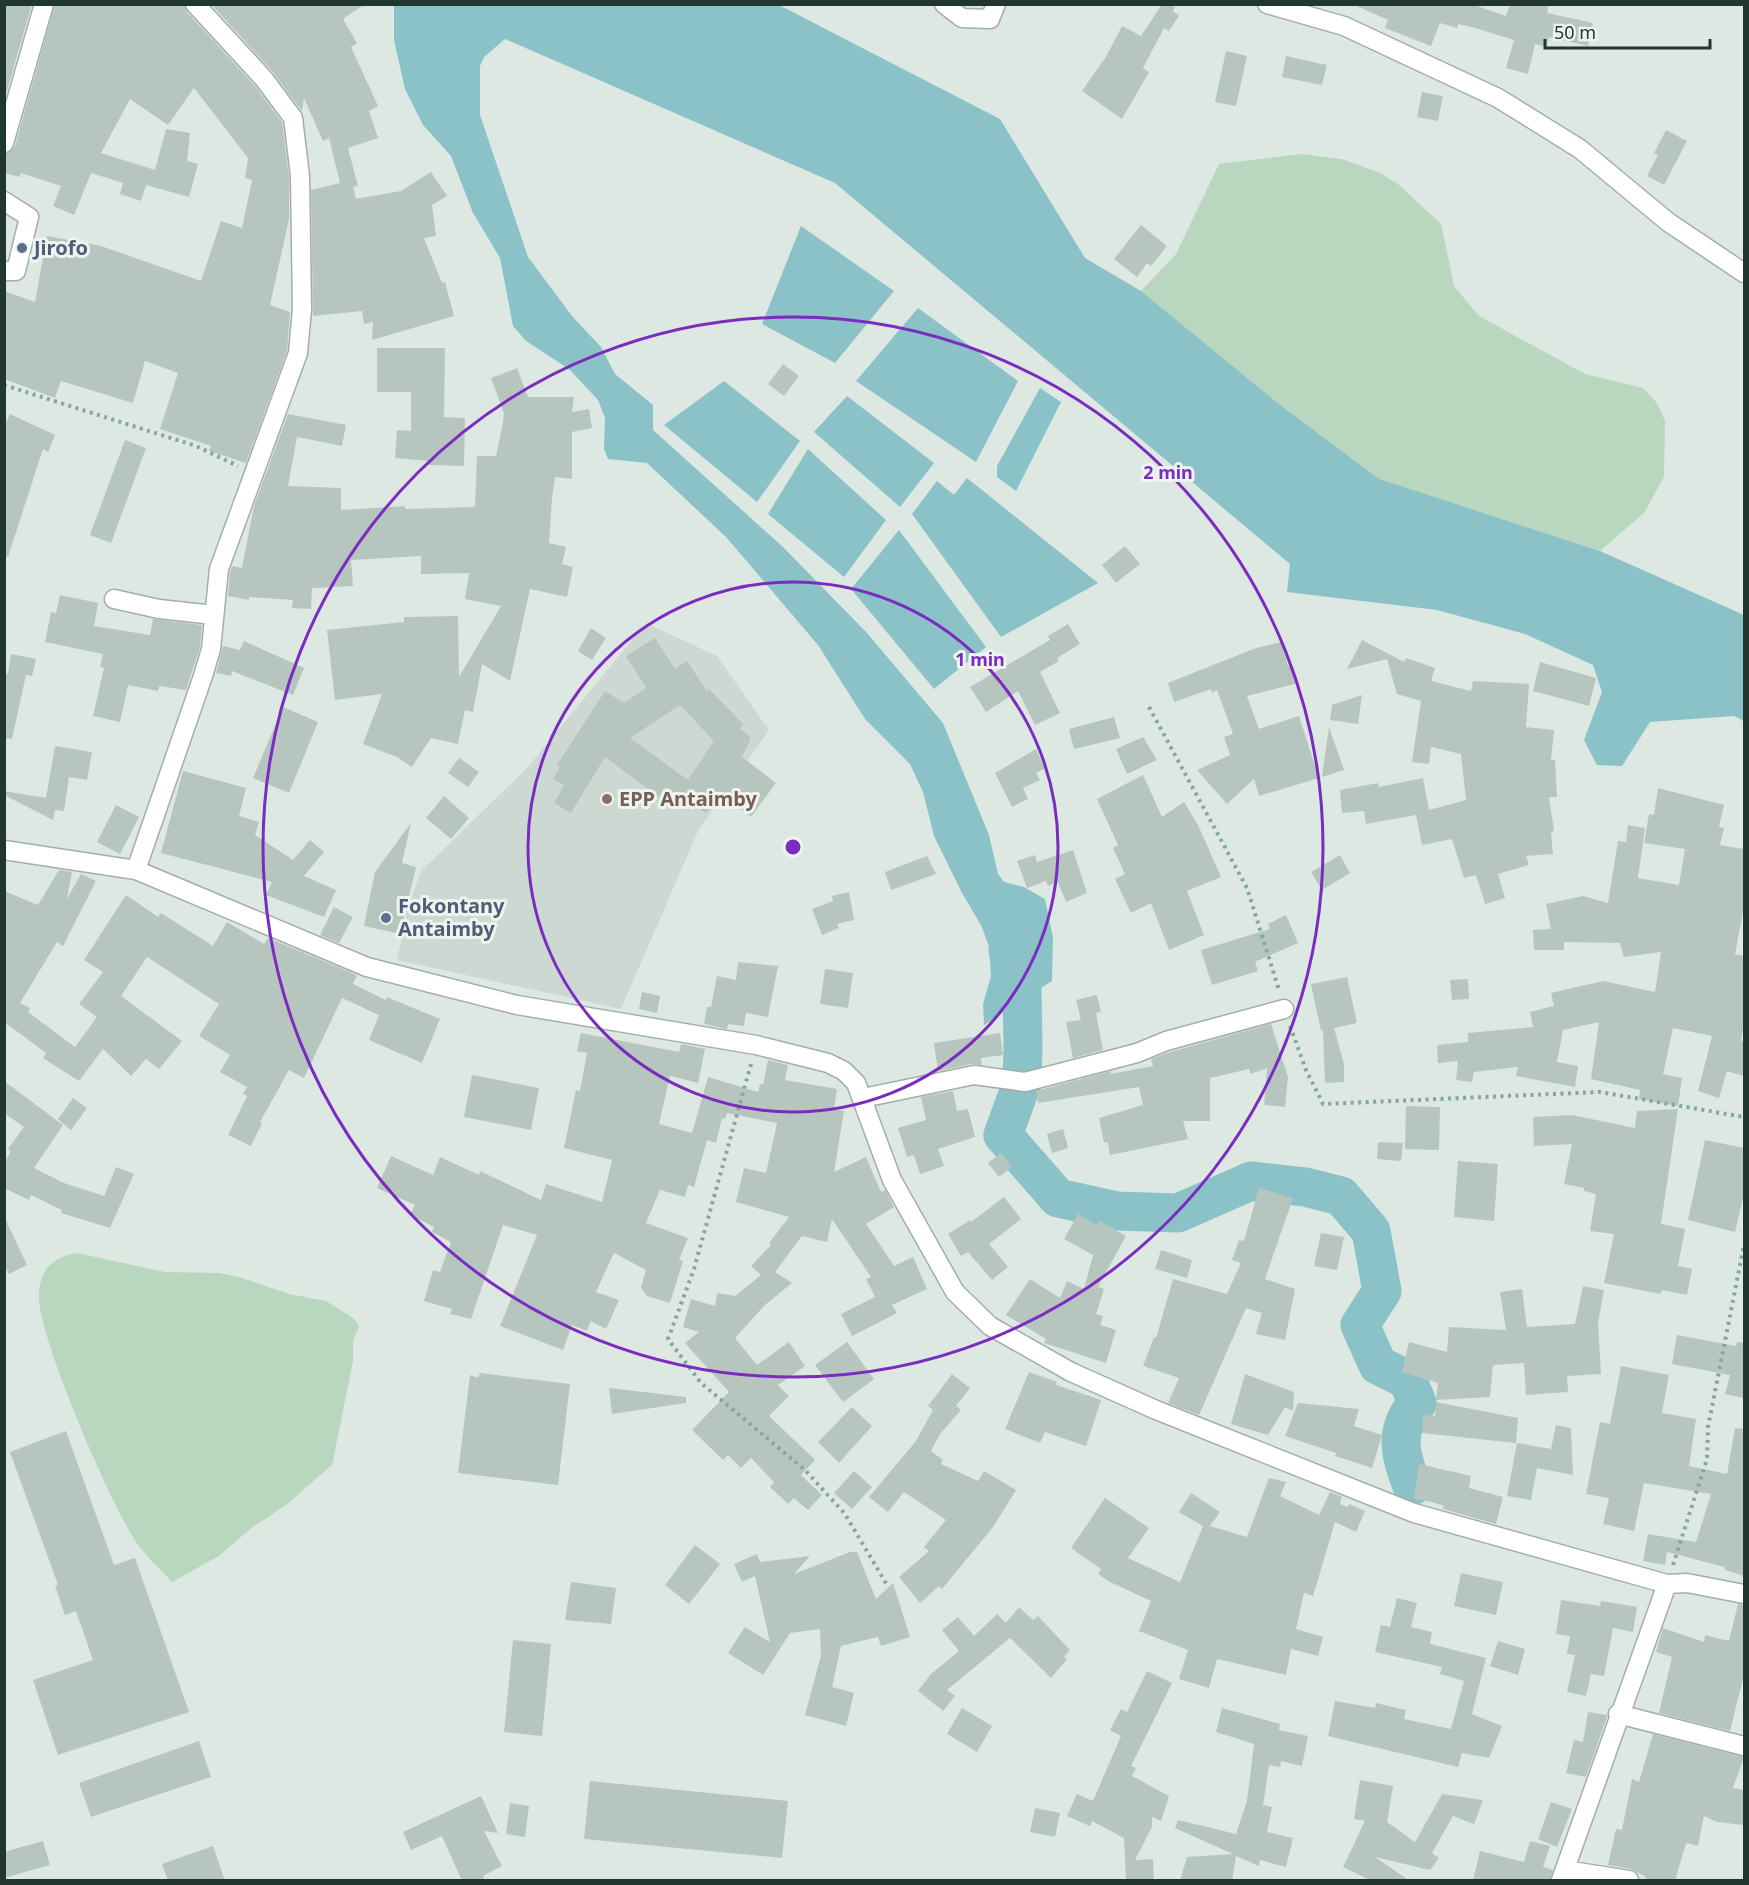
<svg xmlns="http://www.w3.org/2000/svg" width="1749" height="1885" font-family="'Noto Sans',sans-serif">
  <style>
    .built { fill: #cdd8d2 }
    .green { fill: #b9d7bf }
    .water { fill: #8bc2c8 }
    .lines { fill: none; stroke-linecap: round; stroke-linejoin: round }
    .river { stroke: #8bc2c8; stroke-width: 39 }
    .building { fill: #b7c5bf; fill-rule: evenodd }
    .minor-casing { stroke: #a2afa9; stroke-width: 21 }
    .path { stroke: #82a89a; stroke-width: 4; stroke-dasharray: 3 4.5; stroke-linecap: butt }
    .minor { stroke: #fff; stroke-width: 18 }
    .ring { fill: none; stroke: #7b2cbf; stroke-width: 3 }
    .service-dot { fill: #5c6f8a; stroke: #eef5f1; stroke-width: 2 }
    .education-dot { fill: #8d6e63; stroke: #eef5f1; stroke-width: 2 }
    .labels { text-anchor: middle; stroke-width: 6; stroke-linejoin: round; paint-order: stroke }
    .service-label { font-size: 20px; font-weight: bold; fill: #4e5e75; stroke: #eef5f1; text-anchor: start }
    .education-label { font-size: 20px; font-weight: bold; fill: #785e54; stroke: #eef5f1; text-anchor: start }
    .centre { fill: #7b2cbf; stroke: #eef5f1; stroke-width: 3 }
    .ring-label { font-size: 18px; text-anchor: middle; font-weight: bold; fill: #7b2cbf; stroke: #eef5f1; stroke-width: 6; stroke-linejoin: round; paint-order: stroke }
  </style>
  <rect width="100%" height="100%" fill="#dee8e3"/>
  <path class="built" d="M646 623 717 656 769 730 698 831 621 1009 397 960 408 908 421 871 527 768Z"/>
  <path class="green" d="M1301 154 1342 159 1380 173 1398 184 1441 224 1454 286 1479 316 1585 374 1643 388 1657 403 1665 421 1664 477 1644 513 1600 551 1379 480 1279 404 1141 291 1176 254 1219 164Z
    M77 1253 165 1272 218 1273 239 1277 289 1294 326 1301 353 1318 359 1326 353 1341V1361L332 1465 286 1505 250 1529 219 1556 172 1582C161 1570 148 1558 138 1545 114 1512 33 1327 39 1291 42 1266 55 1257 77 1253Z"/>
  <path class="water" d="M394 5H779L1000 119 1085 258 1141 291 1279 404 1379 479 1600 551 1744 615V721L1734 716 1650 722 1622 766 1597 765 1584 740 1602 692 1593 665 1525 634 1437 610 1287 592 1290 564 835 183 505 39 484 57 480 66V115L528 257 572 316 601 347 615 374 653 405V430L783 547 867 633 943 723 989 835 998 874 1004 882 1024 887 1045 899 1053 938 1052 981 984 1025 983 1004 991 976 989 947 982 927 961 891 934 836 923 792 910 764 865 719 818 645 726 537 647 463 608 459 604 449 605 418 598 400 569 369 526 341 513 326 500 258 473 213 451 156 423 125 405 89 394 40Z
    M801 226 894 291 835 363 762 324Z
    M918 308 1018 381 976 462 856 381Z
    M724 381 800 441 757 502 664 425Z
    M1040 388 1061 402 1016 491 997 477V466Z
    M847 396 934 463 900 507 814 432Z
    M808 449 886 520 844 577 768 514Z
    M967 478 1098 583 1001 637 912 514 937 481 954 495Z
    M899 530 986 647 934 689 851 589Z"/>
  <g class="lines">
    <path class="river" d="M1008 950 1022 987 1023 1048 1022 1083 1003 1135 1058 1198 1117 1211 1178 1213 1251 1181 1305 1187 1341 1196 1371 1231 1382 1291 1360 1325 1378 1365 1408 1380 1417 1403C1393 1432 1400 1453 1412 1486"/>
  </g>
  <path class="building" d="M4 4H32L4 101Z
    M55 4H184L187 12 255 86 282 122 289 177V219L270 305 290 312 287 351 246 463 209 451 211 446 160 429 178 373 145 361 133 403 61 381 55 398 4 379V291L35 302 47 236 101 246 201 281 221 221 242 228 252 180 245 178 248 158 194 88 168 125 130 99 101 153 155 170 166 129 190 133 187 161 198 164 189 197 146 185 141 201 120 194 123 183 91 173 74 215 53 206 61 186 21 173 20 177 4 173V154L11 151 15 146Z
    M211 4H365L343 19 357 43 351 47 378 106 369 111 378 138 348 148 358 186 353 187 356 199 401 191 431 172 447 196 432 205 436 236 424 238 442 283 445 282 454 316 372 340 373 322 364 324 362 311 313 316 311 190 340 183 329 138 323 141 304 98 302 111 272 71Z
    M1162 4 1175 7 1173 11 1179 16 1169 31 1164 28 1143 68 1149 72 1122 119 1082 91 1107 55 1122 26 1141 36Z
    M1352 4H1471L1506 16 1510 4H1549L1547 13 1593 23 1588 46 1549 37 1546 47 1535 44 1528 74 1506 68 1514 40 1475 28 1458 24 1457 28 1440 23 1431 46 1385 28 1388 20Z
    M1226 51 1247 56 1236 106 1215 102Z
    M1286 56 1327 65 1322 85 1282 77Z
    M1422 92 1443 96 1438 121 1417 117Z
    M1666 130 1687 141 1664 185 1647 176 1658 155 1654 153Z
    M1141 225 1167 246 1151 266 1147 263 1137 277 1114 259Z
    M377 348H445L444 417 465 418 464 466 429 465V461L395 458 397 430 411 431V392H377Z
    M783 364 799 376 784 396 768 384Z
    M517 368 528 397H574L572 412 589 409 592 428 572 432V479L555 477 552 498 549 543 566 547 562 564 573 567 567 597 530 589 510 681 482 664 473 712 465 710 458 744 431 738 412 767 397 757 363 744 382 694 335 700 327 630 404 622V617L458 616 459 677 501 606 465 599 469 573 421 574V556L351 560 353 586 312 588 311 609 292 608 293 600 249 597V600L228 596 230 572 232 566 242 568 254 506 288 414 346 425 342 446 297 437 288 486 341 488V510L405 506V509L475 507 477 456H496L503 423 504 413 491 378Z
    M10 414 55 435 48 452 43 449 8 557 4 556V427Z
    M125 440 146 448 111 543 90 535Z
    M1125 546 1140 564 1116 583 1102 565Z
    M60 595 98 603 94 626 150 635 153 619 202 625 200 647 186 690 159 686 158 691 128 685 120 722 93 716 104 668 100 667 103 654 45 642 51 612 56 613Z
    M1068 624 1080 644 1057 658 1059 661 1040 672 1060 713 1035 725 1018 691 986 712 970 687 1050 640 1048 636Z
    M591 628 606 638 592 660 578 651Z
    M655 638 675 669 687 661 707 691 709 689 744 725 740 728 751 738 742 757 776 783 751 817 719 793 706 813 666 787 659 797 605 757 571 813 554 803 564 785 553 779 560 767 557 765 605 691 624 703 646 688 626 656ZM680 705 714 741 688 780 630 738Z
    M1362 640 1404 662 1406 658 1435 668 1431 681 1471 691 1473 681 1529 684 1526 727 1554 730 1551 760H1555L1557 797H1549L1554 831 1551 832 1553 854 1526 856 1529 865 1498 874 1505 898 1485 904 1476 875 1464 878 1452 839 1422 845 1416 815 1366 824 1364 811 1342 813 1340 790 1378 783 1379 787 1423 778 1429 810 1466 800 1461 754 1431 747 1429 764 1412 762 1421 701 1397 694 1387 659 1347 669Z
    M244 641 304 668 293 695 232 671 231 676 216 673 223 646 240 650Z
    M1281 642 1288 666 1293 665 1298 683 1247 696 1259 729 1299 716 1319 778 1259 796 1254 779 1227 804 1197 770 1230 755 1224 737 1233 734 1217 690 1212 693 1211 689 1174 702 1168 683 1256 648Z
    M11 654 36 659 32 676 26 675 12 739 4 738V673L8 674Z
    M1540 662 1596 678 1589 706 1533 691Z
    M1362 695 1358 724 1330 720 1332 705Z
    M283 707 318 722 289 793 253 778Z
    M1114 717 1120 738 1074 749 1069 729Z
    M1329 727 1344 770 1322 777Z
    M1143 737 1157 760 1127 774 1116 749Z
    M55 746 92 752 87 780 69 777 64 811 55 810 53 820 4 795V791L46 798Z
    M1036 749 1045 768 1036 773 1040 780 1023 788 1028 799 1012 807 995 773Z
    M459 758 479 772 468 787 448 773Z
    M183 771 246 788 239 816 259 822 255 835 293 860 310 840 324 852 304 876 336 890 324 917 266 895 272 882 161 853Z
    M1143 775 1162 817 1184 802 1198 825 1221 877 1187 891 1204 935 1169 950 1151 903 1131 913 1115 879 1125 874 1113 848 1118 845 1097 799Z
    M1658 788 1724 805 1719 827 1724 828 1720 845 1744 849V907L1735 954 1744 956V1022L1741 1041 1744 1042V1076L1727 1071 1719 1098 1698 1091 1712 1036 1673 1028 1663 1074 1682 1078 1678 1106 1639 1099 1640 1090 1591 1079 1599 1022 1563 1030 1557 1062 1578 1066 1575 1087 1516 1076 1518 1067 1474 1072 1472 1082 1456 1080 1458 1061 1438 1063 1437 1045 1468 1042V1033L1533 1027 1530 1012 1554 1006 1551 993 1603 981 1655 992 1661 952 1624 957 1620 943 1564 942V950H1534L1533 930 1551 929 1546 904 1583 896 1608 903 1618 841 1626 842 1628 825 1645 828 1638 878 1679 885 1685 849 1644 843 1649 814 1654 815Z
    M444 796 469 818 451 839 426 818Z
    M116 805 139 817 120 854 97 842Z
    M411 823 402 863 416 867 400 934 364 926 375 872Z
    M1073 850 1087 893 1066 902 1058 882 1048 886 1046 881 1027 888 1017 861 1035 855 1037 862Z
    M1340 855 1350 873 1322 890 1311 872Z
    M927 856 936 874 891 890 885 872Z
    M59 870 72 872 67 899 81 874 96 881 63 946 57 942 20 1003 30 1008 28 1012 75 1047 97 1017 79 1004 103 972 84 960 126 895 158 917 161 913 213 946 227 922 264 944 268 938 350 972 357 976 353 984 386 1000 387 997 440 1019 422 1063 369 1040 379 1015 342 998 304 1078 289 1070 260 1122 262 1123 251 1146 228 1135 247 1096 243 1094 247 1087 220 1072 230 1055 199 1036 219 1004 147 957 121 996 182 1041 159 1069 146 1059 131 1076 103 1049 79 1081 43 1058 46 1053 7 1024 4 1028V891L38 905Z
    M849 892 854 920 837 924 839 928 822 935 812 909 833 901 832 896Z
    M334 907 353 917 339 943 320 935Z
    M1286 915 1298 943 1255 962 1258 971 1212 985 1201 950 1270 929 1268 924Z
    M738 962 778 966 768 1017 746 1013 744 1026 728 1024 727 1029 704 1024 707 1007H711L717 976 736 980Z
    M825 969 853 973 848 1008 820 1004Z
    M1347 977 1357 1023 1334 1028 1344 1064V1082L1325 1083 1323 1030 1321 1031 1311 984Z
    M1468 979 1469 999 1452 1000 1450 980Z
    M642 992 660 996 657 1013 639 1009Z
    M1097 995 1101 1012 1096 1013 1103 1050 1073 1058 1066 1022 1081 1020 1076 1000Z
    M1271 1024 1288 1077 1285 1107 1264 1105 1267 1068 1251 1074 1249 1069 1210 1078V1121H1183L1188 1139 1110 1155 1108 1142 1104 1143 1099 1118 1143 1105 1139 1087 1038 1103 1036 1091 1111 1071V1074L1153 1066 1151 1059 1170 1052Z
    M581 1033 679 1052 681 1044 705 1049 698 1083 670 1076 659 1124 692 1133 708 1077 758 1092 760 1084 763 1085 768 1060 788 1065 785 1080 837 1089 834 1109 844 1111 834 1172 866 1157 881 1192 885 1190 894 1207 866 1224 894 1266 913 1257 927 1289 892 1305 897 1313 852 1336 841 1314 875 1297 866 1279 871 1277 832 1219 827 1242 802 1236 775 1272 792 1283 765 1305 735 1338 757 1365 789 1342 805 1366 778 1385 789 1396 769 1416 815 1460 801 1475 822 1495 808 1510 794 1498 788 1504 770 1487 774 1482 751 1458 741 1468 728 1455 723 1460 692 1430 729 1392 685 1343 699 1332 683 1327 691 1299 715 1306 717 1293 735 1296 761 1275 751 1266 771 1245 769 1243 789 1217 736 1202 744 1168 766 1173 777 1123 727 1113 725 1119 722 1118 716 1143 707 1140 694 1187 688 1185 685 1197 660 1190 646 1223 688 1238 679 1260 683 1261 670 1303 647 1296 641 1288 646 1270 614 1253 596 1292 619 1300 606 1329 591 1321 587 1331 572 1325 563 1350 500 1326 537 1235 503 1225 471 1319 450 1314 452 1309 424 1301 433 1270 440 1272 451 1242 432 1232 434 1227 410 1215 415 1205 377 1188 391 1156 433 1175 440 1157 479 1175 480 1171 541 1200 546 1184 602 1202 612 1160 564 1148 576 1090 580 1091 587 1053 577 1051Z
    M1000 1033 1003 1055 981 1058 982 1065 972 1064 938 1071 934 1043Z
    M472 1075 539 1088 531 1130 464 1117Z
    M4 1081 63 1125 34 1168 64 1183 104 1196 116 1167 134 1174 110 1228 61 1213 62 1210 31 1195 29 1200 4 1188V1164L11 1151 8 1149 24 1127 4 1113Z
    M953 1091 957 1111 968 1109 975 1137 938 1149 944 1166 920 1174 914 1155 907 1157 898 1128 926 1120 921 1097Z
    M73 1098 87 1108 71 1130 58 1119Z
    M1406 1106 1440 1107 1439 1150 1405 1149Z
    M1678 1109 1661 1224 1685 1229 1678 1266 1692 1269 1687 1295 1662 1290 1661 1294 1604 1283 1614 1234 1590 1231 1596 1194 1584 1191V1188L1564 1184 1572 1144 1534 1146 1533 1117 1572 1115 1635 1128 1637 1111Z
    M1063 1129 1068 1148 1052 1153 1047 1134Z
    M1705 1140 1744 1148V1193L1735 1232 1688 1220Z
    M1378 1142 1403 1143 1401 1161 1377 1159Z
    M1001 1153 1012 1167 999 1177 988 1163Z
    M1458 1161 1498 1164 1494 1221 1454 1217Z
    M1259 1188 1293 1198 1265 1279 1295 1289 1285 1340 1256 1334 1262 1313 1246 1308 1199 1415 1168 1403 1179 1378 1143 1366 1154 1337 1156 1338 1173 1279 1227 1294 1241 1263 1232 1260 1239 1240 1244 1241Z
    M1004 1197 1021 1219 989 1244 1008 1267 992 1280 968 1252 961 1256 948 1234 970 1220 971 1222Z
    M1078 1214 1097 1225 1100 1221 1126 1236 1098 1287 1104 1289 1096 1314 1103 1316 1100 1325 1116 1330 1106 1363 1044 1343 1046 1339 1006 1315 1030 1279 1060 1298 1067 1281 1084 1289 1093 1255 1064 1239Z
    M4 1216 27 1265 9 1274 4 1264Z
    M1321 1233 1344 1237 1337 1270 1314 1266Z
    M1161 1250 1192 1260 1187 1278 1155 1269Z
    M1583 1286 1604 1290 1598 1323 1601 1374 1567 1376 1568 1392 1526 1395 1524 1363 1493 1365 1490 1397 1436 1400 1438 1383 1402 1372 1409 1342 1447 1352 1449 1327 1506 1330 1500 1292 1522 1289 1527 1327 1575 1324Z
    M1677 1335 1736 1346 1737 1342 1744 1343V1398L1725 1394 1730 1375 1672 1364Z
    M847 1342 874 1379 843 1402 815 1365Z
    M1621 1366 1669 1375 1662 1413 1696 1419 1689 1466 1727 1474 1735 1428 1744 1429V1576L1725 1570V1567L1667 1552 1665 1565 1643 1561 1648 1534 1696 1542 1711 1494 1644 1483 1634 1531 1603 1524 1609 1498 1586 1494 1600 1422 1610 1424Z
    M1029 1372 1057 1382 1056 1385 1101 1400 1086 1446 1045 1432 1040 1443 1005 1429Z
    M480 1373 570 1384 558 1485 458 1473 470 1375 478 1378Z
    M952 1374 970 1388 956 1406 961 1410 940 1434 931 1451 943 1460 941 1464 978 1481 984 1471 1016 1490 993 1527 942 1589 939 1586 920 1603 899 1577 929 1551 924 1547 946 1520 904 1492 888 1512 869 1497 916 1441 933 1410 928 1406Z
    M1245 1374 1294 1392 1293 1411 1285 1407 1268 1435 1231 1424Z
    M609 1388 686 1397V1403L612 1414Z
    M1436 1402 1518 1418 1516 1443 1422 1433 1423 1415 1435 1416Z
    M1298 1403 1359 1409 1354 1426 1382 1435 1372 1468 1335 1456 1336 1453 1285 1436Z
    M852 1407 872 1426 839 1463 818 1442Z
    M1556 1425 1571 1428 1573 1475 1537 1468 1531 1500 1507 1496 1517 1443 1551 1449Z
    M66 1431 114 1565 135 1558 189 1712 58 1755 33 1680 93 1660 76 1611 65 1615 55 1586 58 1585 10 1452Z
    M1419 1464 1471 1476 1469 1488 1503 1497 1496 1524 1443 1509 1444 1506 1432 1502 1414 1499Z
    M854 1471 872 1487 852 1509 834 1493Z
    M1269 1478 1286 1482 1280 1496 1319 1515 1330 1492 1342 1497 1340 1504 1348 1507 1349 1504 1365 1511 1356 1532 1335 1522 1313 1596 1304 1593 1296 1629 1323 1637 1318 1656 1291 1649 1286 1675 1217 1659 1209 1688 1179 1679 1188 1650 1139 1631 1151 1601 1110 1582 1098 1574 1101 1569 1071 1548 1105 1498 1149 1528 1128 1558 1180 1582 1203 1526 1179 1512 1191 1493 1220 1512 1210 1526 1247 1537Z
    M695 1545 720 1564 689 1604 665 1585Z
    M850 1552H857L876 1599 893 1583 910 1637 881 1646 878 1637 841 1646 832 1687 854 1693 846 1726 805 1715 821 1655 820 1629 790 1633 763 1675 728 1653 745 1627 770 1642 755 1576 742 1582 734 1564 757 1554 760 1562 810 1556 794 1574Z
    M1461 1573 1503 1582 1496 1615 1454 1606Z
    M571 1582 616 1588 611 1624 565 1620Z
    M1397 1598 1417 1603 1411 1627 1432 1632 1430 1644 1486 1658 1472 1714 1502 1726 1489 1758 1462 1753 1458 1767 1328 1736 1335 1701 1375 1708 1376 1703 1406 1710 1404 1719 1451 1729 1464 1681 1440 1674 1442 1667 1375 1652 1381 1625 1390 1627Z
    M1561 1600 1600 1606 1601 1601 1637 1607 1633 1632 1613 1628 1604 1676 1591 1674 1586 1696 1567 1692 1575 1655 1567 1654 1570 1636 1556 1634Z
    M1738 1604 1744 1605V1675L1730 1731 1659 1713 1672 1657 1656 1652 1663 1628 1704 1642 1705 1635 1729 1641Z
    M1019 1607 1033 1620 1038 1616 1070 1650 1064 1657 1067 1659 1051 1678 1010 1638 947 1690 955 1696 943 1711 918 1691 931 1674 959 1651 942 1630 958 1617 974 1636 997 1614 1006 1623Z
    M513 1640 551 1644 542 1736 504 1732Z
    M1498 1641 1525 1649 1518 1675 1490 1666Z
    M1147 1671 1172 1683 1131 1766 1136 1768 1132 1776 1169 1796 1161 1821 1152 1817V1827L1135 1860 1153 1859 1154 1881H1126L1124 1838 1092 1821 1090 1826 1067 1816 1077 1794 1093 1801 1121 1736 1110 1730 1121 1709 1127 1712Z
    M962 1708 992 1726 977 1752 947 1734Z
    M1222 1708 1280 1724 1279 1730 1308 1736 1302 1766 1281 1761 1280 1767 1269 1765 1263 1805 1272 1807 1267 1832 1293 1838 1286 1867 1260 1860 1259 1866 1236 1856 1232 1881H1180L1187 1857 1233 1854 1175 1828 1178 1820 1236 1834 1247 1801 1254 1744 1216 1732Z
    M1588 1712 1607 1715V1717L1586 1777 1566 1773 1574 1740 1583 1742Z
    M1653 1734 1744 1757 1733 1788 1744 1790V1825L1717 1822 1704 1816 1698 1846 1686 1843 1675 1881H1645L1646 1877 1631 1869 1608 1865 1616 1829 1622 1830 1632 1779 1639 1782Z
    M199 1741 211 1777 91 1817 79 1783Z
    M1360 1780 1393 1786 1387 1822 1415 1842 1442 1794 1483 1800 1474 1824 1453 1816 1432 1853 1439 1858 1430 1870 1375 1857 1410 1881H1372L1343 1867 1365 1821 1354 1819Z
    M590 1781 788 1801 782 1858 584 1839Z
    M481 1796 498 1833 484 1831 502 1866 483 1876 485 1881H462L442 1836 411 1850 403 1832Z
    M1551 1802 1572 1809 1557 1847 1538 1839Z
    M510 1803 529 1806 525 1837 506 1834Z
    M1035 1808 1060 1813 1055 1837 1030 1832Z
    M43 1841 50 1865 4 1878V1852Z
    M1530 1841 1550 1846 1543 1867 1553 1870 1550 1881H1473L1480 1851 1524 1862Z
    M213 1846 225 1881H168L162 1864Z"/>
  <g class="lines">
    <g class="minor-casing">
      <path id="minor" d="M944 4 962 18 990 19 996 4
        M1267 4 1344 26 1498 98 1580 149 1668 222 1744 273
        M4 143 44 4
        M4 201 29 217 16 271H4
        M114 599 159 609 214 615
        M4 850 136 870 367 967 517 1005 756 1045 828 1063 844 1071 856 1083 892 1180 955 1292 990 1326 1071 1372 1156 1410 1414 1513 1667 1584
        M136 870 203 676 211 649 219 569 298 353 302 309 300 176 293 118 264 79 195 4
        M863 1098 974 1075 1025 1082 1137 1053 1166 1041 1284 1009
        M1618 1714 1744 1746
        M1565 1870 1629 1880
        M1561 1880 1667 1584 1687 1583 1744 1594"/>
    </g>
    <path class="path" d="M4 385 196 446 238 466
      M1149 707 1247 888 1279 990
      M1290 1026 1306 1070 1323 1104 1600 1092 1744 1117
      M751 1064 694 1269 668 1339 701 1383 805 1470 845 1514 887 1585
      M1673 1565 1707 1459 1708 1427 1744 1245"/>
    <use href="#minor" class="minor"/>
  </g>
  <g class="ring">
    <circle cx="793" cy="847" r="265"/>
    <circle cx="793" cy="847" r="530"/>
  </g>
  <g class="service-dot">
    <circle cx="22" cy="248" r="6"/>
    <circle cx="386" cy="918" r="6"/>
  </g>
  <circle class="education-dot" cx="607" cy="799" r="6"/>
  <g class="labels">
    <g class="service-label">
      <text x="34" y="255">Jirofo</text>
      <text x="398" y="913">Fokontany<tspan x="398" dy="23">Antaimby</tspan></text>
    </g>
    <g class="education-label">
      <text x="619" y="806">EPP Antaimby</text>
    </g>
  </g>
  <circle cx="793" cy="847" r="9" class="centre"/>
  <g class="ring-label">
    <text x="1168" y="479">2 min</text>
    <text x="980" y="666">1 min</text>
  </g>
  <rect width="1749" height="1885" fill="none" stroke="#21362f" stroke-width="12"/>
  <path d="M1545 39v9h165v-9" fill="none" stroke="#21362f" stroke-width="3"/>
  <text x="1554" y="39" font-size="18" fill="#21362f" stroke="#eef5f1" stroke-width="4.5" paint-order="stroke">50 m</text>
</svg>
